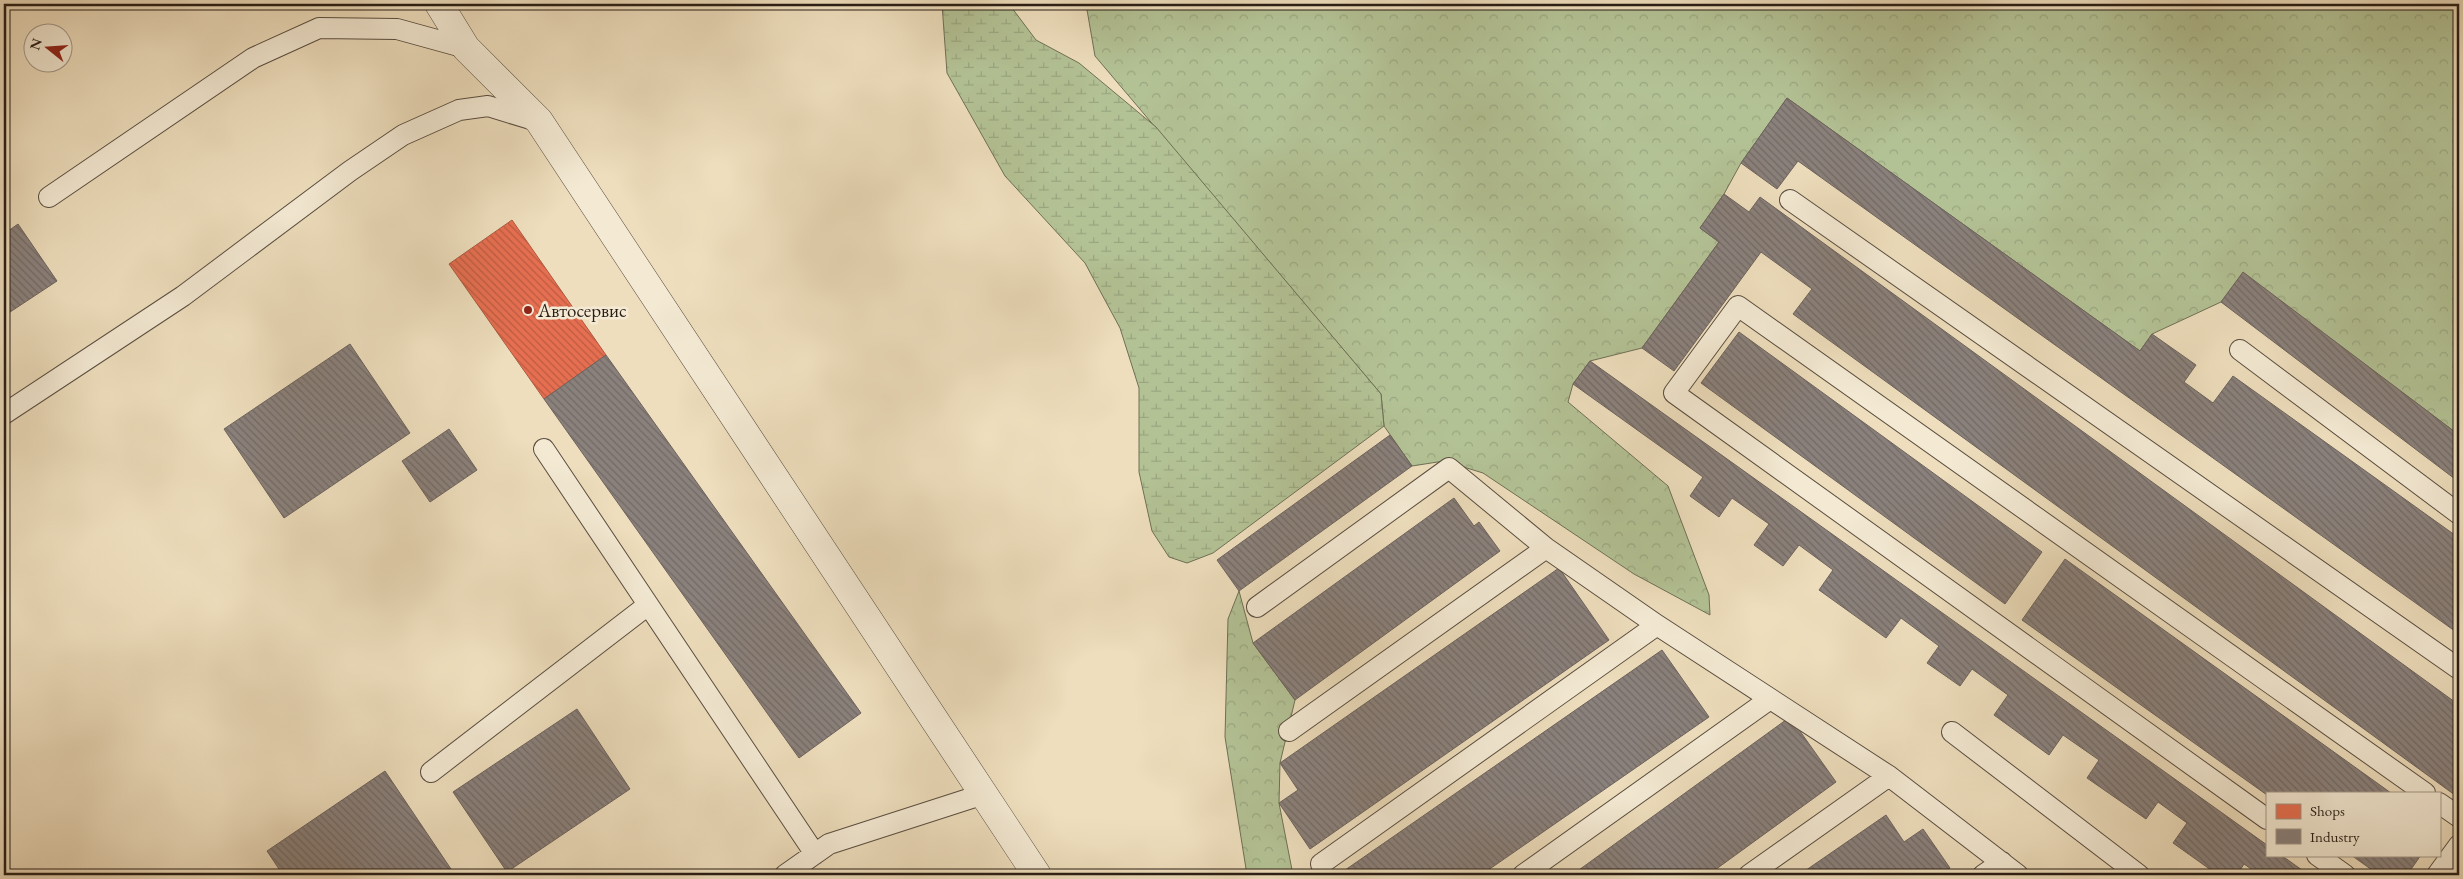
<svg xmlns="http://www.w3.org/2000/svg" width="2463" height="879" font-family="'EB Garamond',serif">
  <style>
    .forest { fill: url(#forest-crowns); stroke: #6e7056 }
    .wetland { fill: url(#wetland-marsh); stroke: #6e7056 }
    .shops { fill: url(#shops-back-hatch); stroke: #ae573f }
    .industry { fill: url(#industry-back-hatch); stroke: #6d635d }
    .lines { fill: none; stroke-linecap: round; stroke-linejoin: round }
    .service-casing { stroke: #5a4e40; stroke-width: 22 }
    .minor-casing { stroke: #5a4e40; stroke-width: 29 }
    .service { stroke: #f4ead4; stroke-width: 20 }
    .minor { stroke: #f4ead4; stroke-width: 28 }
    .poi-dot { fill: #8f2418; stroke: #f4ead4; stroke-width: 2 }
    .labels { text-anchor: middle; stroke-width: 5; stroke-linejoin: round; paint-order: stroke }
    .poi-label { font-size: 19px; fill: #291e16; stroke: #f4ead4; text-anchor: start }
  </style>
  <defs>
    <pattern id="forest-crowns" width="20" height="18" patternUnits="userSpaceOnUse" patternTransform="scale(1.25)"><rect width="20" height="18" fill="#b3c295"/><path d="M2 6a3 3 0 1 1 6 0M12 15a3 3 0 1 1 6 0" fill="none" stroke="#9aa680"/></pattern>
    <pattern id="wetland-marsh" width="20" height="14" patternUnits="userSpaceOnUse" patternTransform="scale(1.25)"><rect width="20" height="14" fill="#b3c295"/><path d="M1 5h8M5 5V1M11 12h8M15 12V8" fill="none" stroke="#9aa680"/></pattern>
    <pattern id="shops-back-hatch" width="6" height="6" patternUnits="userSpaceOnUse" patternTransform="scale(1.25)"><rect width="6" height="6" fill="#e76f51"/><path d="M-1 5l2 2M0 0l6 6M5-1l2 2" fill="none" stroke="#bb5b42"/></pattern>
    <pattern id="industry-back-hatch" width="6" height="6" patternUnits="userSpaceOnUse" patternTransform="scale(1.25)"><rect width="6" height="6" fill="#8a817c"/><path d="M-1 5l2 2M0 0l6 6M5-1l2 2" fill="none" stroke="#716965"/></pattern>
  </defs>
  <rect width="100%" height="100%" fill="#eedebd"/>
  <filter id="stains"><feTurbulence type="fractalNoise" baseFrequency=".004" numOctaves="4"/><feColorMatrix values="0 0 0 0 .2 0 0 0 0 .09 0 0 0 0 .02 0 0 0 .5 -.17"/></filter>
  <radialGradient id="worn" r=".72"><stop offset=".6" stop-color="#630" stop-opacity="0"/><stop offset="1" stop-color="#630" stop-opacity=".3"/></radialGradient>
  <path class="forest" d="M1086 4H2459V435L2243 273 2221 302 2152 334 2140 351 1787 98 1741 163 1724 194 1700 228 1719 242 1642 348 1590 361 1573 384 1568 402 1668 486 1709 595 1710 615 1634 574 1483 473 1444 461 1412 466 1384 426 1381 394 1095 56Z
    M1239 591 1253 643 1295 700 1280 763 1279 803 1293 875H1247L1225 737 1228 619Z"/>
  <path class="wetland" d="M942 4H1009L1036 40 1079 63 1156 127 1381 394 1384 426 1213 553 1187 563 1169 557 1152 531 1139 472V388L1120 328 1085 263 1005 176 947 73Z"/>
  <path class="shops" d="M512 220 606 355 544 399 449 264Z"/>
  <path class="industry" d="M1787 98 2140 351 2152 334 2196 365 2184 382 2213 403 2233 376 2459 538V634L1798 161 1777 189 1741 163Z
    M1724 194 1749 212 1760 197 2459 705V798L1793 314 1812 289 1761 252 1674 371 1642 348 1719 242 1700 228Z
    M18 224 57 281 4 316V234Z
    M2243 272 2459 435V482L2221 302Z
    M1739 332 2042 552 2005 604 1701 383Z
    M350 344 410 433 284 518 224 429Z
    M606 355 861 713 799 758 544 399Z
    M1590 361 2267 845V855H2281L2309 875H2260L2244 864 2237 875H2218L2173 843 2187 823 2158 802 2146 819 2087 778 2099 760 2063 735 2049 755 1994 715 2008 695 1972 669 1960 686 1927 663 1939 646 1901 618 1886 638 1819 590 1833 570 1799 545 1783 566 1754 545 1769 524 1732 498 1719 517 1690 496 1703 477 1573 384Z
    M449 429 477 470 430 502 402 461Z
    M1390 435 1412 466 1239 591 1217 560Z
    M1454 498 1474 526 1479 522 1500 551 1295 700 1253 643Z
    M2065 559 2391 793H2267V795L2022 620Z
    M1559 568 1609 640 1310 849 1279 803 1298 790 1280 763Z
    M1662 650 1709 717 1481 875H1338Z
    M577 709 630 789 507 872 453 792Z
    M1790 717 1836 782 1708 875H1572Z
    M385 771 455 875H283L267 851Z
    M1886 815 1904 842 1923 829 1950 868 1939 875H1799Z
    M2351 855H2421L2407 875H2379Z"/>
  <g class="lines">
    <g class="service-casing">
      <path id="service" d="M49 197 253 58 319 28 397 29 466 48
        M1790 200 2459 669
        M2240 350 2459 514
        M4 414 183 296 350 171 403 135 459 110 488 106 537 121
        M544 449 815 854
        M1257 607 1449 468 1546 548 1657 625 1889 776 2018 875
        M1289 731 1546 548
        M1952 732 2139 875
        M431 772 648 605
        M2439 803 2459 817
        M2267 819 1674 393 1738 306 2425 793
        M2317 855 2345 875
        M1321 864 1657 625
        M785 875 829 844 984 794
        M1523 875 1770 699
        M1749 875 1889 776
        M1983 875 2002 862
        M2437 875 2459 845"/>
    </g>
    <g class="minor-casing">
      <path id="minor" d="M439 4 466 48 539 121 1037 875"/>
    </g>
    <use href="#service" class="service"/>
    <use href="#minor" class="minor"/>
  </g>
  <circle class="poi-dot" cx="528" cy="310" r="5"/>
  <g class="labels">
    <g class="poi-label">
      <text x="538" y="317">Автосервис</text>
    </g>
  </g>
  <rect width="2463" height="879" fill="none" stroke="#eedebd" stroke-width="20"/>
  <rect x="5" y="5" width="2453" height="869" fill="none" stroke="#291e16" stroke-width="2.5"/>
  <rect x="10" y="10" width="2443" height="859" fill="none" stroke="#291e16"/>
  <rect x="2266" y="792" width="175" height="65" fill="#f4ead4" stroke="#a39888"/>
  <rect x="2276" y="804" width="25" height="15" fill="#e76f51" stroke="#a39888"/>
  <text x="2310" y="816" font-size="15" fill="#291e16">Shops</text>
  <rect x="2276" y="829" width="25" height="15" fill="#8a817c" stroke="#a39888"/>
  <text x="2310" y="842" font-size="15" fill="#291e16">Industry</text>
  <g transform="translate(48 48) rotate(287)"><circle r="24" fill="#f4ead4" stroke="#a39888"/>
  <path d="M0-4L9 19L0 12L-9 19Z" fill="#8f2418"/>
  <text y="-8" font-size="14" font-weight="bold" text-anchor="middle" fill="#291e16">N</text>
  </g>
  <rect width="100%" height="100%" filter="url(#stains)"/>
  <rect width="100%" height="100%" fill="url(#worn)"/>
</svg>
